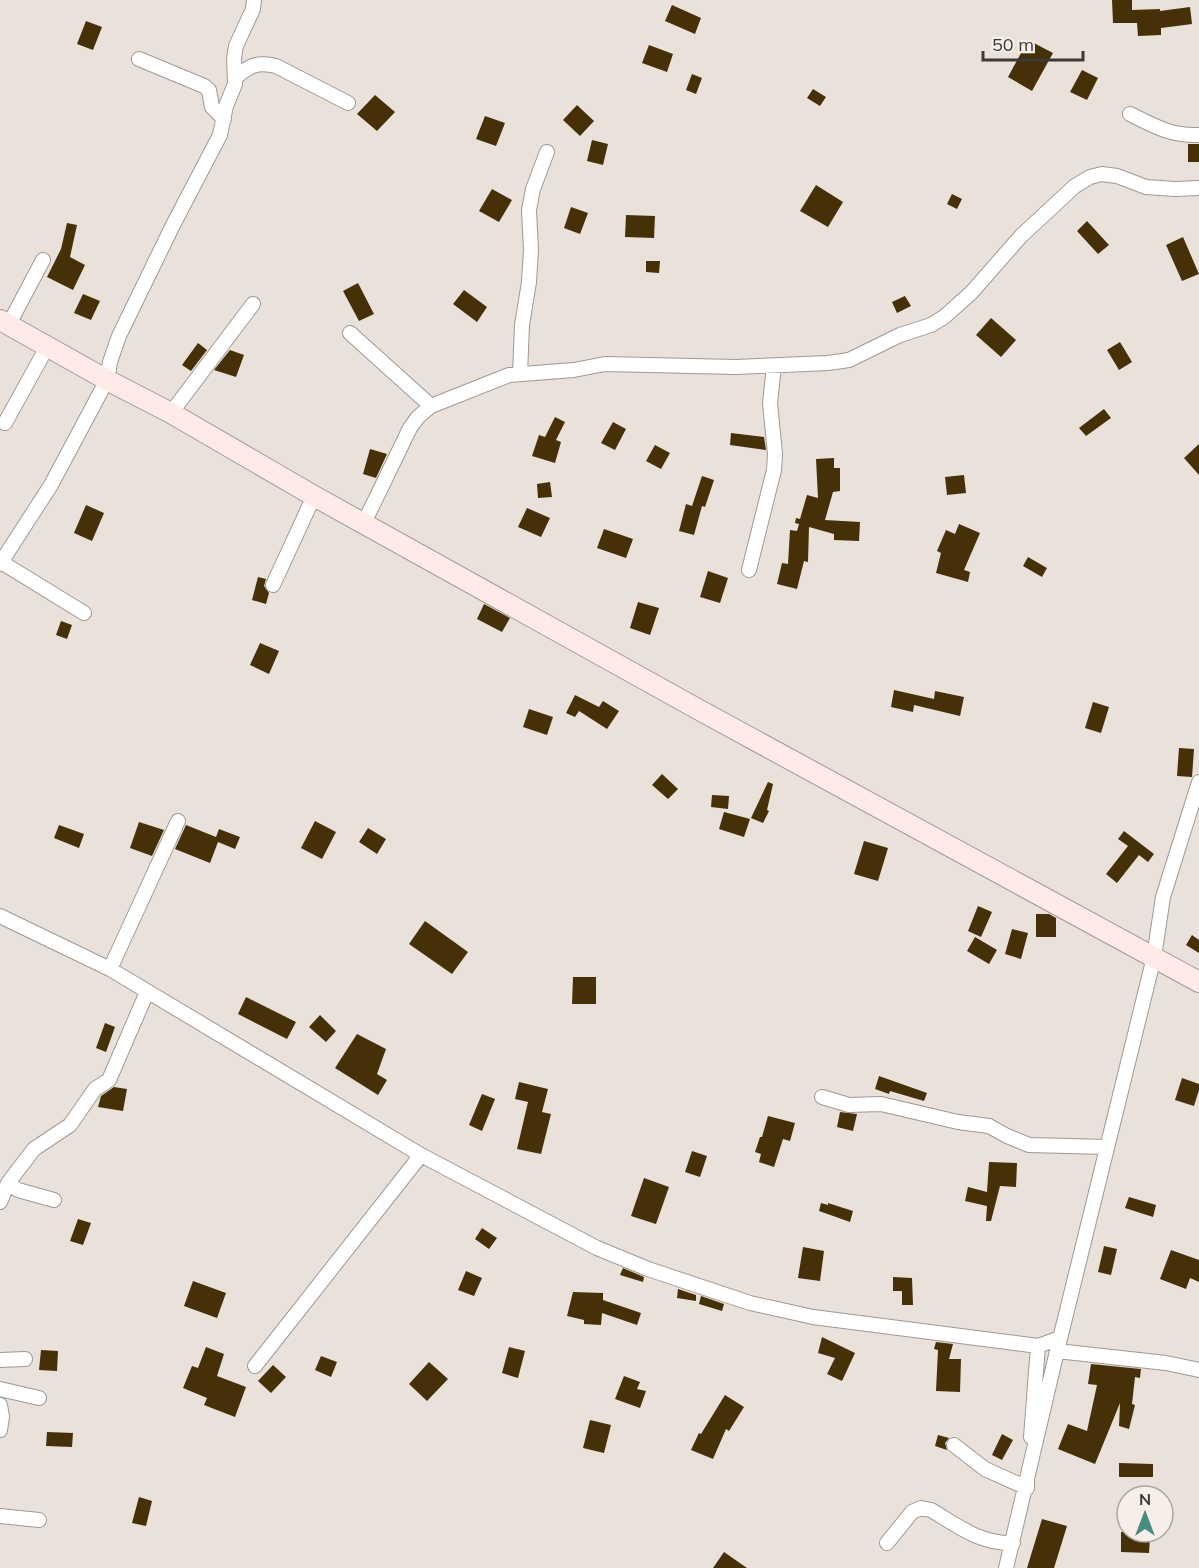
<svg xmlns="http://www.w3.org/2000/svg" width="1199" height="1568" font-family="Mulish,sans-serif">
  <style>
    .building { fill: #453007 }
    .lines { fill: none; stroke-linecap: round; stroke-linejoin: round }
    .street-casing { stroke: #a09893; stroke-width: 16 }
    .secondary-casing { stroke: #a09893; stroke-width: 22 }
    .street { stroke: #fff; stroke-width: 14 }
    .secondary { stroke: #feebe8; stroke-width: 20 }
  </style>
  <rect width="100%" height="100%" fill="#eae1db"/>
  <path class="building" d="M1112 0H1132V10L1160 9V11L1190 7 1192 24 1161 28V35L1138 36 1137 23H1113Z
    M672 5 701 18 695 34 665 21Z
    M86 21 102 27 93 50 77 44Z
    M1028 40 1053 53 1032 91 1008 77Z
    M649 45 673 54 667 72 642 63Z
    M1082 70 1098 78 1087 100 1070 92Z
    M692 74 702 78 696 94 686 90Z
    M813 89 826 97 820 106 807 98Z
    M375 95 395 112 377 131 357 114Z
    M577 105 594 121 580 136 563 120Z
    M485 116 505 123 496 146 476 139Z
    M592 140 608 144 603 165 587 161Z
    M1188 144H1199V162H1188Z
    M816 185 843 202 828 227 800 211Z
    M492 189 512 200 499 222 479 211Z
    M952 194 962 199 957 209 947 204Z
    M571 207 588 213 580 234 564 228Z
    M626 215 655 216 654 238 625 237Z
    M1087 221 1109 245 1098 254 1077 231Z
    M67 223 77 225 70 257 85 265 73 290 47 277 61 249Z
    M1183 237 1199 274 1182 281 1166 245Z
    M646 261H660L659 273 646 272Z
    M358 283 374 314 359 321 343 291Z
    M464 290 487 307 477 322 453 304Z
    M83 294 100 301 91 320 74 313Z
    M905 296 911 306 897 313 892 302Z
    M991 318 1016 340 1001 357 976 335Z
    M1120 342 1132 362 1119 370 1107 350Z
    M198 343 207 350 191 371 182 365Z
    M230 350 244 355 236 377 214 370Z
    M1104 409 1111 418 1086 436 1079 428Z
    M555 417 565 422 556 440 561 442 555 463 532 456 539 435 545 437Z
    M613 422 626 429 615 450 601 443Z
    M731 433 764 437 766 450 730 445Z
    M1199 444V475L1184 458Z
    M655 445 670 453 661 469 646 461Z
    M370 449 387 454 376 478 363 474Z
    M834 458V468H840V491L833 492 825 520 860 522 859 541 834 540V534L809 527 808 562 804 561 797 589 777 584 782 563 788 564 790 530 797 531 799 524 795 523 796 518 800 519 807 495 818 498 816 459Z
    M964 475 966 493 947 495 945 477Z
    M702 476 714 480 705 507 702 506 694 535 679 531 686 504 692 506Z
    M550 482 552 497 538 498 537 484Z
    M86 505 104 513 92 541 74 533Z
    M527 508 550 518 541 537 518 527Z
    M959 524 980 533 964 570 970 572 968 582 936 573 941 553 937 551 946 530 955 534Z
    M604 529 633 539 626 558 597 548Z
    M1028 557 1047 568 1042 577 1023 566Z
    M708 571 728 578 720 603 700 597Z
    M258 577 266 579 264 586 269 593 266 604 252 600Z
    M638 602 659 608 650 635 630 628Z
    M484 604 510 618 502 632 477 619Z
    M61 621 72 625 67 639 56 635Z
    M260 643 279 651 269 674 250 665Z
    M894 690 934 699 935 691 964 697 960 716 914 705 913 712 891 707Z
    M575 695 599 707 603 701 619 711 607 729 579 711 575 717 566 713Z
    M1093 702 1109 707 1101 733 1085 728Z
    M529 709 553 717 547 735 523 727Z
    M1179 748 1194 749 1192 777 1177 776Z
    M662 774 678 789 668 799 652 785Z
    M768 782 773 784 767 810 769 811 763 823 751 818Z
    M712 795 729 796 728 809 711 807Z
    M724 812 750 819 744 837 719 829Z
    M315 821 336 832 322 859 301 848Z
    M139 822 164 830 152 856 130 848Z
    M59 825 84 834 79 848 54 838Z
    M186 825 216 837 219 829 240 837 235 849 218 842 210 863 175 849Z
    M368 828 386 839 377 854 359 842Z
    M1124 831 1154 854 1148 862 1139 855 1117 883 1106 874 1128 846 1118 839Z
    M864 841 888 848 878 881 854 874Z
    M978 906 992 912 981 937 968 931Z
    M1036 914H1049L1056 918V937H1036Z
    M425 921 468 952 452 974 409 944Z
    M1012 929 1028 933 1021 959 1005 954Z
    M1192 935 1199 940V953L1186 945Z
    M975 937 997 950 989 964 967 951Z
    M573 977H596V1004H572Z
    M246 997 296 1022 287 1039 238 1014Z
    M320 1015 336 1031 326 1042 309 1027Z
    M105 1023 115 1027 106 1052 96 1048Z
    M357 1034 386 1049 377 1074 387 1080 378 1095 335 1068Z
    M879 1076 927 1093 924 1101 890 1091 889 1094 875 1089Z
    M1182 1078 1199 1084V1090L1194 1106 1175 1100Z
    M519 1082 548 1089 542 1112 551 1114 541 1154 517 1149 528 1102 515 1099Z
    M114 1087 127 1089 123 1111 98 1107 101 1096Z
    M482 1094 495 1099 482 1131 469 1125Z
    M840 1112 857 1114 853 1131 837 1127Z
    M768 1116 795 1123 790 1141 783 1139 774 1167 759 1162 761 1154 755 1152 760 1137H762Z
    M692 1151 707 1156 700 1177 685 1172Z
    M989 1162 1017 1163 1016 1187 1000 1186 991 1221H986L987 1206 965 1201 968 1187 987 1192Z
    M644 1178 669 1187 656 1224 631 1216Z
    M1129 1197 1156 1205 1153 1217 1125 1208Z
    M821 1203 828 1205V1203L853 1211 850 1222 819 1211Z
    M78 1219 91 1223 83 1245 70 1241Z
    M482 1228 497 1238 489 1249 475 1239Z
    M1104 1246 1117 1249 1111 1275 1098 1272Z
    M803 1247 824 1251 820 1281 798 1278Z
    M1171 1250 1199 1260V1282L1190 1278 1186 1289 1160 1279Z
    M623 1268 644 1277 643 1282 620 1275Z
    M466 1271 482 1278 474 1296 458 1290Z
    M893 1277 912 1278 913 1305H902V1291H893Z
    M193 1281 226 1293 217 1318 184 1306Z
    M678 1289 696 1295V1301L677 1298Z
    M573 1292 603 1293V1300L641 1313 637 1325 602 1313 601 1325 584 1324V1320L567 1316Z
    M701 1296 724 1304 722 1311 699 1304Z
    M822 1337 855 1353 842 1381 827 1374 835 1358 818 1353Z
    M936 1342 953 1344 949 1359H961L960 1392 936 1391 938 1350 934 1349Z
    M206 1347 224 1354 217 1376 246 1387 235 1417 204 1405 207 1398 183 1388 192 1366 198 1368Z
    M509 1347 525 1351 518 1378 502 1373Z
    M41 1350 58 1351 57 1371 39 1370Z
    M321 1356 337 1362 331 1377 315 1370Z
    M429 1362 448 1379 427 1401 409 1384Z
    M1091 1364 1141 1369 1140 1378 1135 1377 1132 1404 1135 1405 1129 1429 1119 1426 1120 1403 1095 1464 1058 1449 1068 1424 1087 1431 1097 1385 1088 1384Z
    M273 1365 286 1377 271 1393 258 1381Z
    M624 1376 640 1382 637 1389 646 1391 640 1408 615 1399Z
    M725 1395 744 1407 729 1431 726 1429 713 1459 691 1450 699 1433 701 1434Z
    M590 1420 611 1425 604 1453 583 1448Z
    M47 1432 73 1433 72 1447 46 1446Z
    M1002 1434 1013 1440 1002 1460 992 1455Z
    M938 1435 949 1438 945 1443 947 1450 935 1446Z
    M1119 1463 1153 1464V1477H1119Z
    M139 1497 152 1501 146 1526 132 1523Z
    M1042 1519 1067 1526 1054 1568H1027Z
    M1121 1532H1140V1537H1150L1149 1553 1121 1552Z
    M724 1552 747 1568H713Z"/>
  <g class="lines">
    <g class="street-casing">
      <path id="street" d="M139 59 204 86 209 90 212 107 224 119
        M235 78C249 66 257 61 276 66L348 103
        M1130 114C1154 126 1171 136 1199 135
        M9 324 43 260
        M350 333 431 406
        M520 374 522 325 529 282 531 250 529 210 533 189 547 152
        M171 413 253 304
        M5 423 47 347
        M364 523 410 428 418 417 431 406 509 375 574 370 605 364 736 367 828 363 849 360 900 335 931 325 944 317 971 293 1021 236 1075 186 1090 177 1102 174 1117 176 1146 187 1175 189 1199 188
        M1 562 84 613
        M0 564 51 485 107 380 110 362 119 336 173 225 220 135 226 106 235 84 234 58 236 46 253 9 254 0
        M749 570 774 470 775 454 770 403 774 366
        M273 585 314 496
        M0 916 110 969 421 1155 597 1248 648 1269 750 1303 813 1317 1038 1346 1060 1338
        M110 969 178 821
        M822 1097 849 1105 881 1104 958 1122 989 1126 1007 1136 1029 1145 1107 1147
        M8 1183 18 1190 54 1200
        M0 1202 8 1183 34 1149 70 1125 95 1089 109 1080 147 992
        M1057 1351 1166 1363 1199 1370
        M0 1360 25 1359
        M255 1366 421 1155
        M0 1389 39 1398
        M0 1405 2 1417 0 1430
        M1031 1437 1038 1346
        M954 1445 985 1469 1027 1488V1480
        M0 1516 39 1520
        M887 1543 912 1512 921 1508 931 1510C958 1526 980 1544 1013 1543
        M1006 1568 1057 1351 1154 957 1163 897 1199 782"/>
    </g>
    <g class="secondary-casing">
      <path id="secondary" d="M0 320 107 380 171 413 314 496 703 712 1199 982"/>
    </g>
    <use href="#street" class="street"/>
    <use href="#secondary" class="secondary"/>
  </g>
  <g transform="translate(1145 1514)"><circle r="28" fill="#f7eee8" stroke="#aca6a1" stroke-width="1.5"/>
  <path d="M0-4.5L10 22L0 15L-10 22Z" fill="#478c81"/>
  <text y="-9" font-size="16" font-weight="bold" text-anchor="middle" fill="#3c3937">N</text>
  </g>
  <path d="M983 51v9h100v-9" fill="none" stroke="#3c3937" stroke-width="3"/>
  <text x="992" y="51" font-size="18" fill="#3c3937" stroke="#f7eee8" stroke-width="4.5" paint-order="stroke">50 m</text>
</svg>
